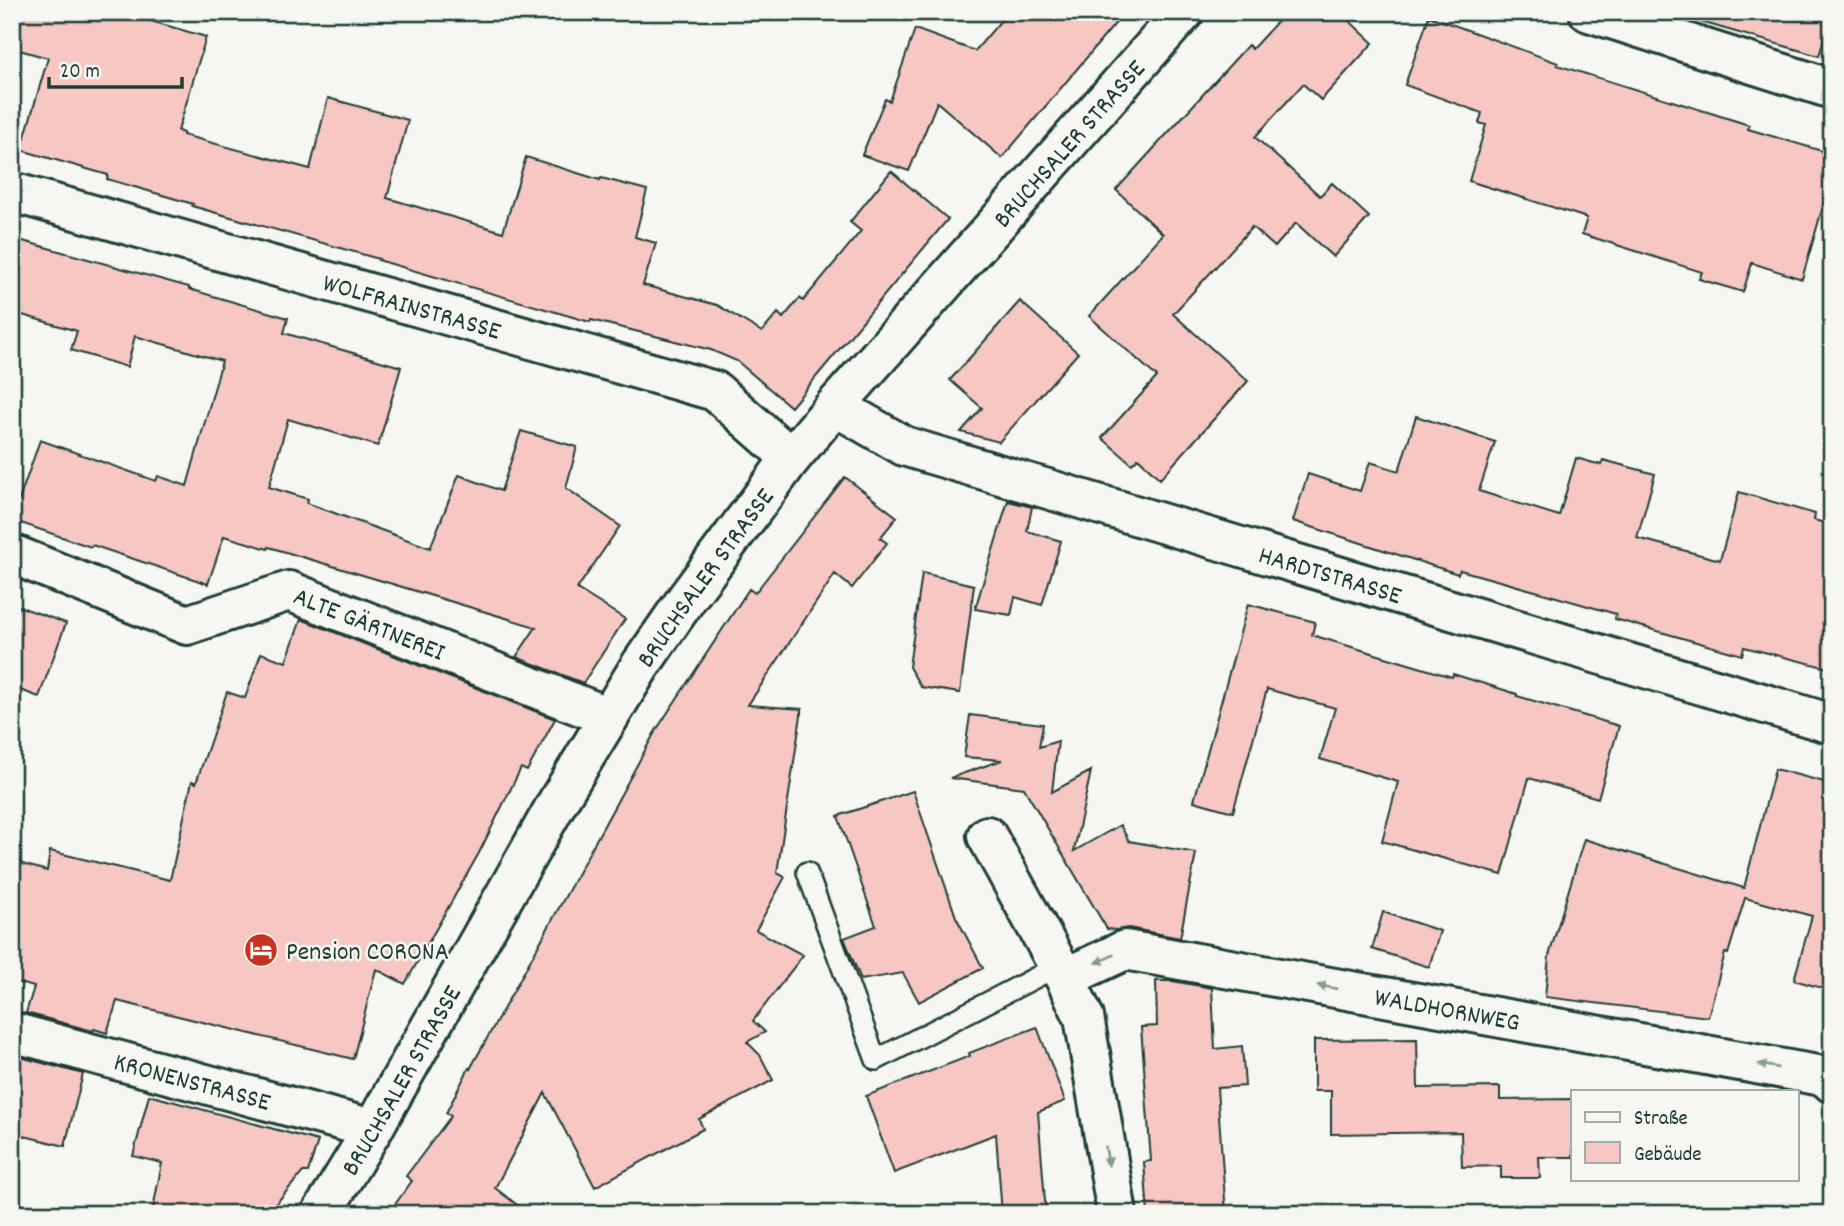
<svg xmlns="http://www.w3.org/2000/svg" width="1844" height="1226" font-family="Dekko,sans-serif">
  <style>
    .building { fill: #f7c7c3; stroke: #1f3d34; stroke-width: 2 }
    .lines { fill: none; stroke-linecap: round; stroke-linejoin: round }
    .service-casing { stroke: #1f3d34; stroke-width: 24 }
    .minor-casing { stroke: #1f3d34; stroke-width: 44 }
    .tertiary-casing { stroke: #1f3d34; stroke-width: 44 }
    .service { stroke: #f6f6f2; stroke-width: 19 }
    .minor { stroke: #f6f6f2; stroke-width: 38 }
    .tertiary { stroke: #f6f6f2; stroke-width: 38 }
    .oneway { fill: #8a9a93 }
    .labels { text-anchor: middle; stroke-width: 5; stroke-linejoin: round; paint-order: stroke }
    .street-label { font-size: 26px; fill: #1f3d34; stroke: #f6f6f2 }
    .poi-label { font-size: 26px; fill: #1f3d34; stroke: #f6f6f2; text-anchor: start }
  </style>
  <rect width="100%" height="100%" fill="#f6f6f2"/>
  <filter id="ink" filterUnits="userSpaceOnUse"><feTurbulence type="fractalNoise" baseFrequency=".0143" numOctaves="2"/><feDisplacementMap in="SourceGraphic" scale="14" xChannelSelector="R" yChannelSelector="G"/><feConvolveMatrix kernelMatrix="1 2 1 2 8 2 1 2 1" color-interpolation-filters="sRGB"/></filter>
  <g filter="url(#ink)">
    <path class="building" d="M12 12H120L206 37 178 131 183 133V135L310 169 328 98 408 120 387 198 503 232 526 157 600 180 601 178 647 190 635 237 656 243 643 285 717 305 762 332 778 313 783 318 800 298 803 301 861 231 850 222 891 171 948 219 791 407 737 361 711 350 591 320 590 322 378 260 379 259 192 206 193 204 107 179 108 175 21 150 48 58 12 48Z
      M1008 12H1125L1002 158 937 102 909 171 862 155 885 99 890 101 915 29 975 51Z
      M1286 12H1340L1373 43 1321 100 1303 84 1255 137 1320 196 1332 183 1369 217 1333 257 1296 223 1275 247 1252 227 1173 314 1248 381 1160 479 1138 458 1132 464 1102 438 1157 377 1089 316 1163 234 1116 190 1248 45 1252 49Z
      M1702 12H1832L1819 56 1701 22Z
      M1429 16 1558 63 1557 65 1749 125 1748 129 1832 154V175L1802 279 1752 263 1743 292 1699 279 1702 272 1582 234 1587 218 1469 181 1486 125 1479 123 1482 113 1405 85Z
      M12 238 189 287V289L288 318 284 333 401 367 378 446 288 419 269 487 308 499 307 503 430 548 459 475 501 491 521 431 577 447 566 488 620 526 577 589 625 619 583 683 516 657 536 627 269 547 268 549 224 536 208 584 92 545 91 547 12 520 40 440 156 481 158 476 187 486 222 361 135 336 127 367 71 350 77 331 12 312Z
      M1020 301 1078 353 999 442 961 432 982 408 950 380Z
      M1416 416 1495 442 1479 491 1559 516 1576 458 1601 465 1603 460 1655 474 1637 538 1720 560 1739 492 1815 514 1814 520 1832 525V669L1744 647 1742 655 1615 619 1616 614 1539 592 1460 570 1458 574 1293 521 1308 474 1360 491 1370 462 1399 471Z
      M845 477 897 517 880 538 887 543 852 588 835 574 748 705 802 709 777 873 785 877 756 930 803 955 753 1021 765 1032 747 1042 760 1055 773 1080 699 1119 703 1129 595 1187 545 1093 495 1188 529 1214H388L412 1181 406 1176 451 1116 446 1113 469 1068 470 1069 519 981 655 732 749 589 755 593Z
      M1008 501 1032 507 1027 531 1061 541 1042 605 1015 597 1011 615 975 609Z
      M922 573 974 585 960 693 921 687 909 667Z
      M12 604 66 623 39 697 12 687Z
      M1248 604 1315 622 1312 635 1452 677 1453 674 1517 694V696L1619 726 1598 798 1529 778 1502 875 1382 841 1398 782 1320 759 1335 708 1267 689 1233 812 1194 801Z
      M301 619 555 719 527 771 521 768 479 853 405 984 376 969 353 1059 117 1001 107 1033 94 1029 93 1031 26 1013 34 987 12 981V861L47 871 50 851 170 880 192 781 196 783 227 692 245 698 261 653 286 662Z
      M970 715 1043 724 1039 747 1058 741 1052 792 1091 771 1074 851 1120 825 1129 841 1196 853 1180 938 1129 928 1116 930 1107 929 1024 788 950 778 1002 760 964 757Z
      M1775 769 1832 784V991L1794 980 1812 916 1745 898 1728 954 1725 953 1708 1017 1545 997 1549 956 1584 839 1744 888Z
      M913 791 956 917 983 968 919 1002 903 973 861 980 844 938 876 926 838 816Z
      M1383 912 1440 931 1429 967 1372 949Z
      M1156 981H1172L1212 988 1215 1049 1242 1046 1245 1086 1217 1088 1226 1214H1148L1144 1162 1151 1161 1141 1027 1157 1026Z
      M1037 1027 1065 1101 1038 1112 1046 1214H1002L996 1134 894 1173 866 1096 970 1056 969 1053Z
      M1417 1039 1418 1088 1500 1087V1100L1573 1099V1157H1539L1540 1178H1501V1166L1462 1167 1461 1132 1331 1134V1091H1314V1040Z
      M13 1055 83 1074 65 1146 12 1133Z
      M149 1095 318 1141 308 1172H303L267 1214H152L162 1163 133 1156Z"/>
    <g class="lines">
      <g class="service-casing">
        <path id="service" d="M807 872 876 1060 1058 966"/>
      </g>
      <g class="minor-casing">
        <g id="minor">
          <path d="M1589 12 1832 89"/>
          <path id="s1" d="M12 192 715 391 791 458"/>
          <path id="s2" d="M835 406 904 446 1832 724"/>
          <path id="s3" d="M12 554 187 625 289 591 609 717"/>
          <path d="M987 836 1065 978"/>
          <path id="s4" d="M12 1032 373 1129"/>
          <path id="s5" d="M1117 1214 1084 1017 1065 978 1125 950 1828 1077 1832 1083"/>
        </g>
      </g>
      <g class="tertiary-casing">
        <g id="tertiary">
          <path id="s6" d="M321 1214 373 1129 558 801 640 666 687 598 791 458 835 406 1184 12"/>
        </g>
      </g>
      <use href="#service" class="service"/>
      <use href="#minor" class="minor"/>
      <use href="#tertiary" class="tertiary"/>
    </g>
    <defs><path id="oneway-solid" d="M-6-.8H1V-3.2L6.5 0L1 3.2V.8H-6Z" transform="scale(1.75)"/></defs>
    <g class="oneway">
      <use href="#oneway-solid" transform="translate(1105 959) rotate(155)"/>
      <use href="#oneway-solid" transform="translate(1327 987) rotate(-170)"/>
      <use href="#oneway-solid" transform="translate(1768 1066) rotate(-170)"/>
      <use href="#oneway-solid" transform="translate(1107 1156) rotate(80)"/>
    </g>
  </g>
  <defs>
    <g id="hotel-disc" transform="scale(1.75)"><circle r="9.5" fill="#c8321e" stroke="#f6f6f2"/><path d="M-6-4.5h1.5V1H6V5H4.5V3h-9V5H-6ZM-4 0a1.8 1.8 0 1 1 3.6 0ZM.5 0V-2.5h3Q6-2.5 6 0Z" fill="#fff"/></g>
  </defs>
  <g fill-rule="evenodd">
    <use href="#hotel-disc" x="261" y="950"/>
  </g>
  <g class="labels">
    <g class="street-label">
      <text dy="9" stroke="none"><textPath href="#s6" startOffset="1311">BRUCHSALER STRASSE</textPath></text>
      <text dy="9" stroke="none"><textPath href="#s1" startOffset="416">WOLFRAINSTRASSE</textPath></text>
      <text dy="9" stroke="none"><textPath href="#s2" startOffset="525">HARDTSTRASSE</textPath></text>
      <text dy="9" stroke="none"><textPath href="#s6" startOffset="744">BRUCHSALER STRASSE</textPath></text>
      <text dy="9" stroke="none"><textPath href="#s3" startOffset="383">ALTE GÄRTNEREI</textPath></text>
      <text dy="9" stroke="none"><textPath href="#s5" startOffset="637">WALDHORNWEG</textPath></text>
      <text dy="9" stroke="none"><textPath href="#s6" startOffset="156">BRUCHSALER STRASSE</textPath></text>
      <text dy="9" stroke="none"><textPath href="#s4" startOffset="187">KRONENSTRASSE</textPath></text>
    </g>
    <g class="poi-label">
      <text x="286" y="959">Pension CORONA</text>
    </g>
  </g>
  <rect width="1844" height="1226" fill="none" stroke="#f6f6f2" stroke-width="42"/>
  <rect x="21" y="21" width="1802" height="1184" fill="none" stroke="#1f3d34" stroke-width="2.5" filter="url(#ink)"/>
  <rect x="1571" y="1090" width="228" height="91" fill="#f6f6f2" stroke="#a0aca6" stroke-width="2"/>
  <rect x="1585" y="1112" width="35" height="10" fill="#f6f6f2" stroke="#a0aca6" stroke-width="2"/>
  <text x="1634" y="1124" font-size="21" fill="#1f3d34">Straße</text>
  <rect x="1585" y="1142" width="35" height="21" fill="#f7c7c3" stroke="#a0aca6" stroke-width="2"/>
  <text x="1634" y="1160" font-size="21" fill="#1f3d34">Gebäude</text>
  <path d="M49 77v10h133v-10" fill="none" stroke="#1f3d34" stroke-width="3.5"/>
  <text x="60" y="77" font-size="21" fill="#1f3d34" stroke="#f6f6f2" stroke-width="5" paint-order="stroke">20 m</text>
</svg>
